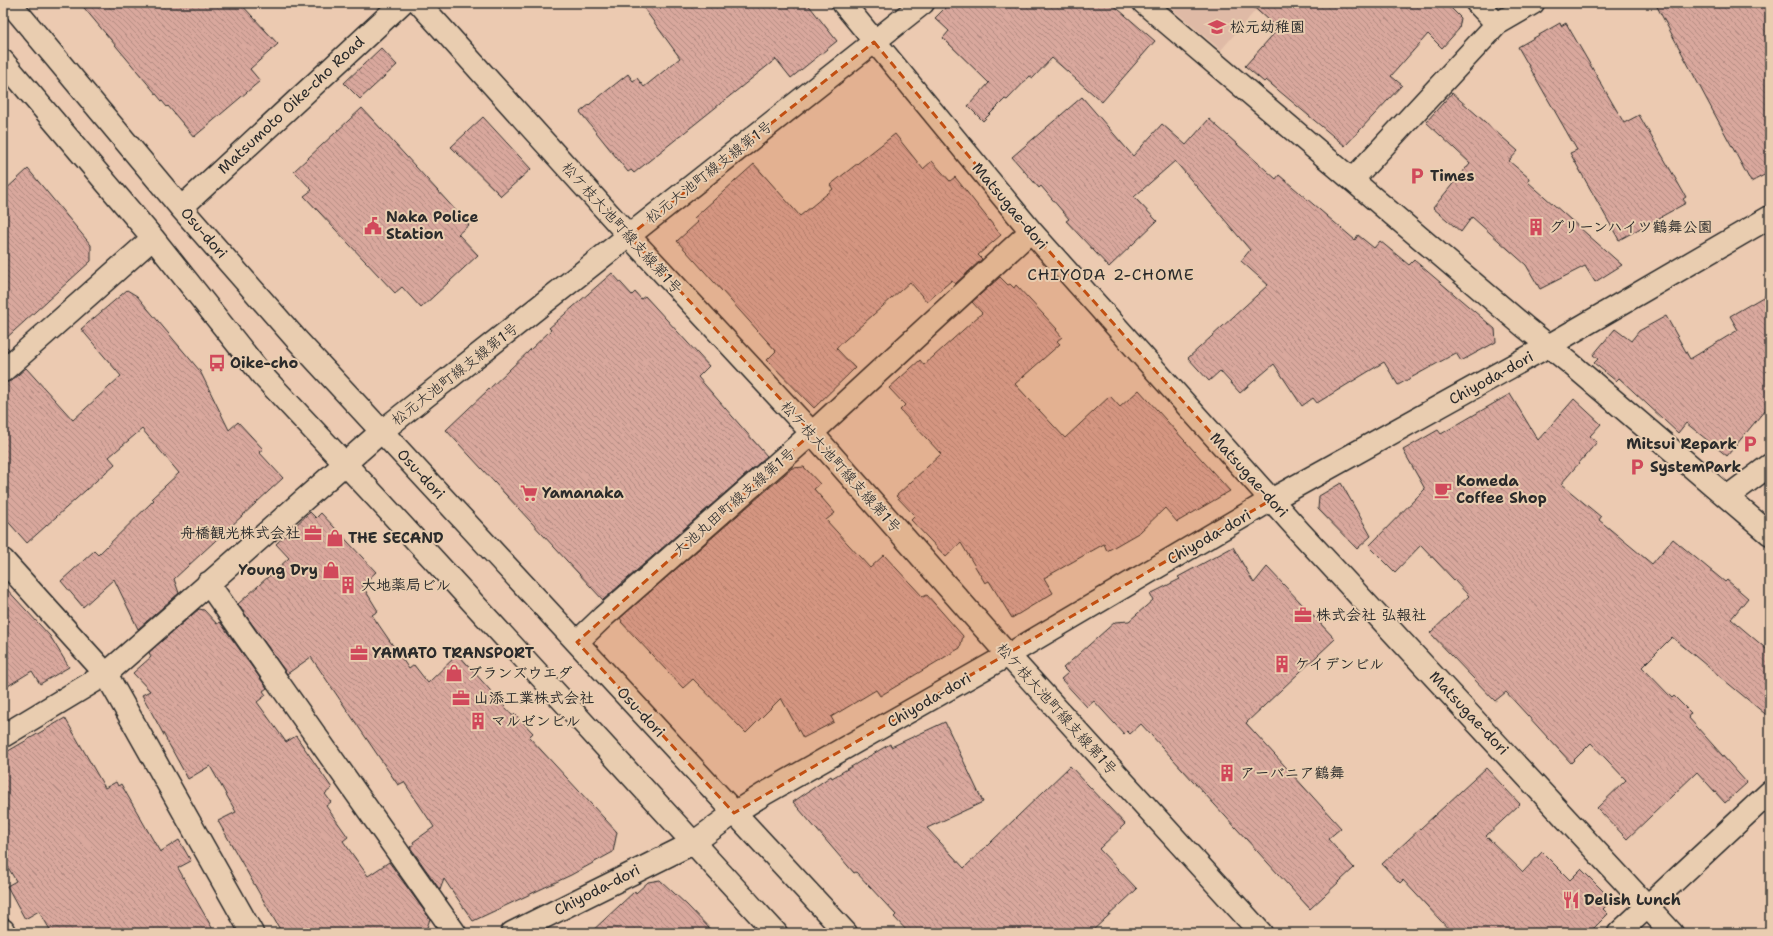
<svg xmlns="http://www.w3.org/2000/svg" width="1773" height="936" font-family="'Shantell Sans','Klee One',sans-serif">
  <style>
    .built { fill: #dfbaa6 }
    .building { fill: url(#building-back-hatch); stroke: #2b2b2b }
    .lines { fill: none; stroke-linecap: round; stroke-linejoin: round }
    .minor-casing { stroke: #2b2b2b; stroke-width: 25 }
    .minor { stroke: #e9cdb0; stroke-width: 22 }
    .marked { fill: #c25012; fill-opacity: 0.2; stroke: #c25012; stroke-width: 3; stroke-dasharray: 8 5; stroke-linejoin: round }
    .labels { text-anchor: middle; stroke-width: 4; stroke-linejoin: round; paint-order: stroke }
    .poi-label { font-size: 15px; font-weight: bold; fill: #2b2b2b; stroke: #e9cdb0; text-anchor: start }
    .street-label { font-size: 15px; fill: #2b2b2b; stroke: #e9cdb0 }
    .neighbourhood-label { font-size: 16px; letter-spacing: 1px; fill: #2b2b2b; stroke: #e9cdb0 }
  </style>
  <defs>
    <pattern id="building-back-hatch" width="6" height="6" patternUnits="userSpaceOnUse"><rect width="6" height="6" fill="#d9a89d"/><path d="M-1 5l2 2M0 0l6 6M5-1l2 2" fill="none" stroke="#b08980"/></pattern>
  </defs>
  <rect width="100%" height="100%" fill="#eccab1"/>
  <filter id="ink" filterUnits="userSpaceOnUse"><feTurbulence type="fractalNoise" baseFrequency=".025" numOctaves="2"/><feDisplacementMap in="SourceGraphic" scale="8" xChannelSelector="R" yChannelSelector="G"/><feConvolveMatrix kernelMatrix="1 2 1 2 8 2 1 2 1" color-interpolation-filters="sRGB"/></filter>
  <g filter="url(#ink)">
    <path class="built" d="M1165 3H1262L1221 50Z"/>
    <path class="building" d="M80 3H240L278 44 250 69 260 81 194 137 168 106 167 107Z
      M640 3H807L837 41 791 78 776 59 634 173 631 170 628 172 580 112 628 74 633 81 637 78 644 87 680 58Z
      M950 3H1111L1155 41 1102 102 1052 58 1033 78 1030 76 1007 100 1005 99 983 121 968 106 989 83 943 38 949 31 935 18Z
      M1249 3H1446L1461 18 1459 29 1442 48 1428 34 1391 76 1402 85 1345 146 1266 80 1264 82 1245 66 1278 29Z
      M1655 3H1770V172L1751 182Z
      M1560 23 1561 26 1566 23 1624 123 1639 115 1686 197 1683 199 1686 203 1619 240 1570 153 1577 150 1518 47Z
      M381 48 397 65 360 99 344 83Z
      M1452 93 1518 151 1509 161 1529 178 1528 182 1622 265 1595 282 1585 266 1540 289 1526 265 1472 217 1461 232 1433 208 1470 163 1426 122Z
      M1082 97 1133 156 1162 124 1186 145 1209 119 1276 179 1279 175 1355 240 1358 235 1374 248 1380 241 1409 265 1414 260 1495 329 1496 342 1461 361 1456 353 1398 385 1384 362 1317 403 1313 398 1302 406 1274 364 1240 393 1220 371 1209 381 1188 358 1268 285 1241 261 1250 250 1175 161 1134 197 1157 221 1109 267 1066 221 1069 219 1041 186 1039 188 1012 157Z
      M362 108 469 225 458 234 478 255 421 308 402 287 395 293 304 196 312 190 294 171Z
      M483 117 531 169 501 196 451 147Z
      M895 134 923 169 932 161 950 181 955 177 1001 235 978 255 982 259 955 284 952 280 927 302 910 282 836 348 855 368 814 408 767 360 776 351 677 241 698 222 694 218 754 164 800 216 833 189 830 185Z
      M28 169 91 245V261L3 341V192Z
      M612 273 632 295 635 292 641 299 645 296 709 366 698 377 767 456 603 600 446 430 551 330 549 328Z
      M1000 277 1008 285 1010 284 1014 288 1016 285 1057 329 1056 330 1062 337 1057 341 1060 344 1015 384 1065 438 1110 396 1120 407 1139 390 1230 491 1177 522 1165 508 1140 532 1107 551 1104 544 1044 578 1053 593 1012 618 989 581 985 583 961 543 946 557 911 520 915 516 896 496 941 454 900 410 905 405 889 388 920 360 924 365 982 313 972 302Z
      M127 290 137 296 200 371 229 430 238 422 263 449 259 452 283 478 174 579 179 593 138 629 114 579 83 607 61 581 94 551 98 555 154 500 152 498 179 473 142 429 109 457 115 464 27 543 3 516V383L11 381 26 368 73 420 121 376 81 329Z
      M1770 293V404L1727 456 1686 423 1678 433 1619 378 1616 381 1594 363 1598 359 1593 355 1615 329 1631 341 1639 331 1666 316 1690 359 1738 330 1730 316Z
      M3 343 9 349 3 354Z
      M1510 394 1538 440 1574 399 1601 424 1590 436 1597 442 1561 484 1601 517 1599 520 1652 564 1673 539 1725 582 1727 580 1748 598 1731 619 1770 652V718L1672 637 1642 667 1672 698 1674 696 1691 713 1688 717 1747 783 1725 803 1697 772 1627 839 1597 808 1626 780 1591 743 1571 763 1506 692 1495 701 1430 633 1469 596 1421 545 1395 572 1369 546 1425 489 1403 450 1438 430 1441 434Z
      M804 467 820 484 814 489 835 513 826 520 870 568 884 555 923 597 927 595 963 636 960 648 880 696 876 690 831 717 834 722 803 738 781 698 746 733 693 679 683 688 621 622 622 621 620 618 792 468Z
      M1341 483 1371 536 1357 549 1318 509 1319 496Z
      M310 512 316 518 321 513 376 572 362 585 378 611 372 615 409 669 414 665 428 683 458 654 513 716 515 714 533 733 529 737 617 832 613 852 571 875 473 921 444 879 440 890 410 847 414 844 413 842 434 827 404 782 398 785 311 657 287 674 238 604 289 558 276 544Z
      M1233 547 1254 583 1267 567 1335 639 1246 723 1341 828 1328 839 1354 868 1310 909 1141 724 1130 734 1127 731 1124 734 1094 701 1087 707 1061 679 1068 673 1063 668 1115 622 1129 621 1153 600 1150 594 1180 579 1178 577Z
      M3 585 50 636 69 667 40 684 32 671 3 689Z
      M199 609 204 610 217 624 220 622 267 688 263 691 266 695 257 702 286 742 296 736 332 788 325 794 331 802 326 806 348 837 343 841 368 876 389 862 430 919 425 933H282L218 821 236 812 210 766 188 779 142 695 150 691 133 673 151 657 149 652Z
      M65 718 105 788 116 782 118 786 121 784 160 852 179 840 191 861 178 868 215 933H52L39 911 25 919 7 886 16 881 3 859V754Z
      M945 722 983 802 927 828 964 868 1070 766 1125 824 1099 849 1137 889 1090 933H909L894 917 896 915 856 872 854 873 793 802 831 776 832 778 890 744 891 747Z
      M1486 768 1520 804 1486 836 1523 872 1542 852 1570 880 1581 869 1612 900 1603 909 1608 914 1589 933H1452L1403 880 1400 883 1382 864Z
      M660 880 687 905 714 933H590L635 891 636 893 648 882Z"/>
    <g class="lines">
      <g class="minor-casing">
        <path id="minor" d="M10 3 181 208 297 340 846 933
          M419 3 629 236 812 433 1008 655 1261 933
          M843 3 1031 231 1097 305 1300 532 1672 933
          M1144 3 1525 327 1570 363 1770 534
          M1477 3 1497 24
          M3 61 153 238 262 375 377 498 776 933
          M1353 179 1497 24 1533 3
          M181 208 402 3
          M3 371 153 238
          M1727 497 1770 465
          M3 560 106 674 252 933
          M208 583 455 933
          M577 642 603 617 812 433 1031 231
          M3 736 106 674 382 431 923 3
          M3 930 4 933
          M512 933 693 843 734 813 764 794 1008 655 1271 500 1550 345 1770 217
          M1619 933 1770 792"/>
      </g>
      <use href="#minor" class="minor"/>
    </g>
  </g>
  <path class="marked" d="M874 42 1031 231 1271 500 734 813 577 642 812 433 629 236Z"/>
  <defs>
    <g id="school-bare" transform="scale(1.38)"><path d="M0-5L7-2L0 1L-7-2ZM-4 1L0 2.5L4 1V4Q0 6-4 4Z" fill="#d1495b" stroke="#e9cdb0" stroke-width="2.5" paint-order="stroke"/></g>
    <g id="parking-bare" transform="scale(1.38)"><path d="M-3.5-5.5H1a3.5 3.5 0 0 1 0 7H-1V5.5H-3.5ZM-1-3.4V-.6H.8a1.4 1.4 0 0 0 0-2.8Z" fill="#d1495b" stroke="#e9cdb0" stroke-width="2.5" paint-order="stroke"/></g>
    <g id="civic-bare" transform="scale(1.38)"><path d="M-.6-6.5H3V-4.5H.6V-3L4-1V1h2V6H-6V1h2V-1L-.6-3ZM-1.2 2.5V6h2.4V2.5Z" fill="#d1495b" stroke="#e9cdb0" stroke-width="2.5" paint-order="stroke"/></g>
    <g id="building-bare" transform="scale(1.38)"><path d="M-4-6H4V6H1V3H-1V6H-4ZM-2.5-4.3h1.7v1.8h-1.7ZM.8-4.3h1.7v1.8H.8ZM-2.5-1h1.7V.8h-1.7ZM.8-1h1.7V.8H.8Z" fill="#d1495b" stroke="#e9cdb0" stroke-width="2.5" paint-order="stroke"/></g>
    <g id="bus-bare" transform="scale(1.38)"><path d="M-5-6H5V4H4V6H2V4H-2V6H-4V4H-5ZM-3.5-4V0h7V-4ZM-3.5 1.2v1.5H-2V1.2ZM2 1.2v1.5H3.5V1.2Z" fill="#d1495b" stroke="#e9cdb0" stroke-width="2.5" paint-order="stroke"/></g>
    <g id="cafe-bare" transform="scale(1.38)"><path d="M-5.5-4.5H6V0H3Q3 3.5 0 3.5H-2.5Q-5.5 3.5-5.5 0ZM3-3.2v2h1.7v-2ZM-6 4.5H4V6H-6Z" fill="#d1495b" stroke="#e9cdb0" stroke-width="2.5" paint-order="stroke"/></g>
    <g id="supermarket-bare" transform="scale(1.38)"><path d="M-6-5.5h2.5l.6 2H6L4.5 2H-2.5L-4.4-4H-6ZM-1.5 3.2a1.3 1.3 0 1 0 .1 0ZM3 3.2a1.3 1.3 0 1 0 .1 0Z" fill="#d1495b" stroke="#e9cdb0" stroke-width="2.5" paint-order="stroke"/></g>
    <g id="office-bare" transform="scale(1.38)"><path d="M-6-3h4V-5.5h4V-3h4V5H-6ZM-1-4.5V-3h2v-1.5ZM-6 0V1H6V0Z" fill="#d1495b" stroke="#e9cdb0" stroke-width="2.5" paint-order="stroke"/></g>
    <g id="shop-bare" transform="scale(1.38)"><path d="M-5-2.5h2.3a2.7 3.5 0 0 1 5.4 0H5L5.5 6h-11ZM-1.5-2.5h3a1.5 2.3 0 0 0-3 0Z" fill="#d1495b" stroke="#e9cdb0" stroke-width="2.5" paint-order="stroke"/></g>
    <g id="restaurant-bare" transform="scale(1.38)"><path d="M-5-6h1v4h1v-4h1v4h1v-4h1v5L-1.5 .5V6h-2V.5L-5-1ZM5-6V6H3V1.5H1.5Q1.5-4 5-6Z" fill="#d1495b" stroke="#e9cdb0" stroke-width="2.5" paint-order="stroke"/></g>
  </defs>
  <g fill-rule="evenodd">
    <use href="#school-bare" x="1217" y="27"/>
    <use href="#parking-bare" x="1417" y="176"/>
    <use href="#civic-bare" x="373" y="226"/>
    <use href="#building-bare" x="1536" y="227"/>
    <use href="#bus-bare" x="217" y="363"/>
    <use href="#parking-bare" x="1750" y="444"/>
    <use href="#parking-bare" x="1637" y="467"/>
    <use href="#cafe-bare" x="1443" y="490"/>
    <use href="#supermarket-bare" x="529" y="493"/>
    <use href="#office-bare" x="313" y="533"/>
    <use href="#shop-bare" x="335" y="538"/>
    <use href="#shop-bare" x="331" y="570"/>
    <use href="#building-bare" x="348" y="585"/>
    <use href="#office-bare" x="1303" y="615"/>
    <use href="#office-bare" x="359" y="653"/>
    <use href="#building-bare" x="1282" y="664"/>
    <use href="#shop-bare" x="454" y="673"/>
    <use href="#office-bare" x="461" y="698"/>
    <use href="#building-bare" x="478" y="721"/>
    <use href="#building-bare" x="1227" y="773"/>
    <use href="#restaurant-bare" x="1571" y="900"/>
  </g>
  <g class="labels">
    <g class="poi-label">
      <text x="1230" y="32">松元幼稚園</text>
      <text x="1430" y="181">Times</text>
      <text x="386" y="222">Naka Police<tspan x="386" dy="17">Station</tspan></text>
      <text x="1549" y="232">グリーンハイツ鶴舞公園</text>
      <text x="230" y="368">Oike-cho</text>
      <text x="1737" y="449" text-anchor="end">Mitsui Repark</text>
      <text x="1650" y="472">SystemPark</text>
      <text x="1456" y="486">Komeda<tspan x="1456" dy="17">Coffee Shop</tspan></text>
      <text x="542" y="498">Yamanaka</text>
      <text x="300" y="538" text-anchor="end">舟橋観光株式会社</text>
      <text x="348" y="543">THE SECAND</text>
      <text x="318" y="575" text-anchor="end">Young Dry</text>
      <text x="361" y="590">大地薬局ビル</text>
      <text x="1316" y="620">株式会社 弘報社</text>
      <text x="372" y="658">YAMATO TRANSPORT</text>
      <text x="1295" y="669">ケイデンビル</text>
      <text x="467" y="678">ブランズウエダ</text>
      <text x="474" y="703">山添工業株式会社</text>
      <text x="491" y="726">マルゼンビル</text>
      <text x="1240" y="778">アーバニア鶴舞</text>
      <text x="1584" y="905">Delish Lunch</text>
    </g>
    <g class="street-label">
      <text transform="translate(291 105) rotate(-43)" y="5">Matsumoto Oike-cho Road</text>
      <text transform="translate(709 172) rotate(-38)" y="5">松元大池町線支線第1号</text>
      <text transform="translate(1010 206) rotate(50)" y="5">Matsugae-dori</text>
      <text transform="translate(622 228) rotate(48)" y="5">松ケ枝大池町線支線第1号</text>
      <text transform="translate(204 233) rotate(49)" y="5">Osu-dori</text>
      <text transform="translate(455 374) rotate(-38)" y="5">松元大池町線支線第1号</text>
      <text transform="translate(1491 378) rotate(-29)" y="5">Chiyoda-dori</text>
      <text transform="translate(841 467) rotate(48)" y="5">松ケ枝大池町線支線第1号</text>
      <text transform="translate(421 474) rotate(47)" y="5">Osu-dori</text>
      <text transform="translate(1249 475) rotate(48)" y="5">Matsugae-dori</text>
      <text transform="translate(734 502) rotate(-41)" y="5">大池丸田町線支線第1号</text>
      <text transform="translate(1209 537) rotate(-30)" y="5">Chiyoda-dori</text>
      <text transform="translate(929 700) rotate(-30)" y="5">Chiyoda-dori</text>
      <text transform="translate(1057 709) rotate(48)" y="5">松ケ枝大池町線支線第1号</text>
      <text transform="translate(641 712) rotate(47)" y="5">Osu-dori</text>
      <text transform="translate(1469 713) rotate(47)" y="5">Matsugae-dori</text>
      <text transform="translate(597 890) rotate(-27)" y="5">Chiyoda-dori</text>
    </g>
    <g class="neighbourhood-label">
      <text x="1111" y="280">CHIYODA 2-CHOME</text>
    </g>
  </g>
  <rect width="1773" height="936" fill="none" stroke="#e9cdb0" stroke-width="16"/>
  <rect x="8" y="8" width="1757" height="920" fill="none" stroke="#2b2b2b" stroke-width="1.5" filter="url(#ink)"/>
</svg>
